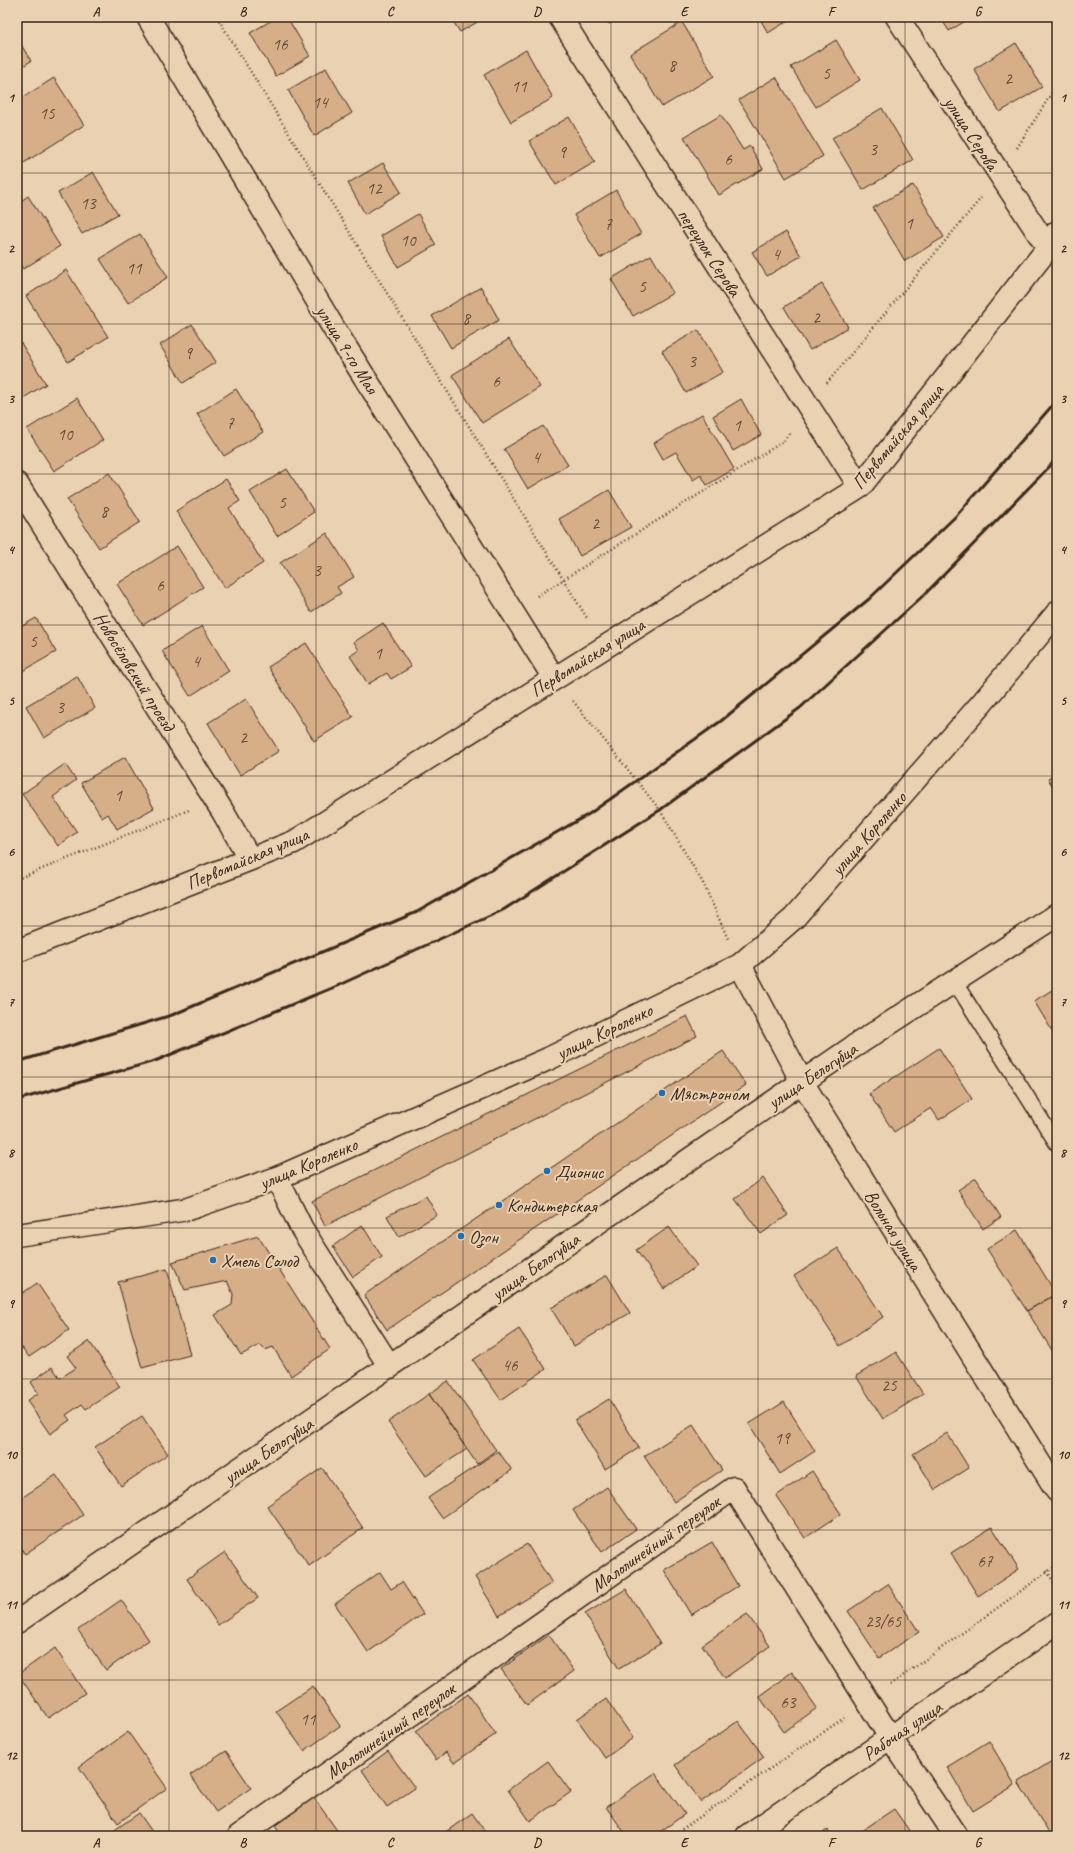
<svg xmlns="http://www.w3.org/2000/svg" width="1074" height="1853" font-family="Caveat,sans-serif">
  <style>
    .building { fill: #d6ae88; stroke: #3b2a1e }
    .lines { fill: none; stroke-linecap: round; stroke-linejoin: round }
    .lane-casing { stroke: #3b2a1e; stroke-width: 17 }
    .street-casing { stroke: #3b2a1e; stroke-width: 25 }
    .secondary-casing { stroke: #3b2a1e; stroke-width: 25 }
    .path { stroke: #3b2a1e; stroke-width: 2.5; stroke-dasharray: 1 3; stroke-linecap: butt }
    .lane { stroke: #ead1b2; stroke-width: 14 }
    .street { stroke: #ead1b2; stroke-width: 22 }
    .secondary { stroke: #ead1b2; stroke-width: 22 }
    .rail { stroke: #3b2a1e; stroke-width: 3 }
    .grid { fill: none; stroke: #3b2a1e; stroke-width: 1; stroke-opacity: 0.55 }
    .poi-dot { fill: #1f6fb2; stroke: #ead1b2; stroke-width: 1.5 }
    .labels { text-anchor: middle; stroke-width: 4; stroke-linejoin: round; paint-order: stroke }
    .number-label { font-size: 17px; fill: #624b38 }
    .street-label { font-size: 19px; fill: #3b2a1e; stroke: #ead1b2 }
    .poi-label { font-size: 19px; fill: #3b2a1e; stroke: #ead1b2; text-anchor: start }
    .neatline { fill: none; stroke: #3b2a1e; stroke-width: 1.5 }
    .grid-label { font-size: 13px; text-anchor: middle; font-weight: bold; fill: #3b2a1e }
  </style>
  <rect width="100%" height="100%" fill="#ead1b2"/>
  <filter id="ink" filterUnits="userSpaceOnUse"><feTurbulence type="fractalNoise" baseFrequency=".025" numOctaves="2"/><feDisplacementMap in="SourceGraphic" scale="8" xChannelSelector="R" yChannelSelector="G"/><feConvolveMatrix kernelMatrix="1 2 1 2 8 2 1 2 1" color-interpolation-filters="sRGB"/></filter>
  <g filter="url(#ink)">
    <path class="building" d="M277 17H287L310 56 276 76 250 33Z
      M450 17H486L460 32Z
      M605 17H621L609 24Z
      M759 17H794L768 33Z
      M940 17H972L949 31Z
      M682 22 714 76 662 107 630 54Z
      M17 38 31 61 17 70Z
      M836 40 860 80 816 107 791 67Z
      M1016 43 1042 87 1000 112 974 69Z
      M526 50 553 98 511 122 484 75Z
      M326 68 352 113 314 136 288 90Z
      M776 77 823 156 786 178 739 100Z
      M54 78 84 125 19 166 17 164V101Z
      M882 108 913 160 863 190 832 138Z
      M721 115 743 150 750 146 763 169 719 195 684 137Z
      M569 117 595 162 556 185 529 141Z
      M383 163 401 192 365 214 348 183Z
      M93 172 118 214 82 234 58 193Z
      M913 185 944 237 905 261 873 208Z
      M616 190 641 234 600 258 574 215Z
      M28 196 60 246 23 269 17 260V204Z
      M418 214 436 245 398 267 381 236Z
      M786 232 801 256 767 276 752 252Z
      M140 234 168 277 128 303 100 259Z
      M651 255 673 293 633 316 611 279Z
      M66 270 108 337 68 362 26 296Z
      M822 284 848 327 810 350 784 307Z
      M481 287 499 320 451 348 432 316Z
      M192 324 216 362 183 383 160 345Z
      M698 330 723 372 686 393 662 351Z
      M509 339 540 387 482 423 452 375Z
      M21 343 46 384 17 402V345Z
      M236 389 263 432 224 456 197 414Z
      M77 398 103 440 54 471 27 429Z
      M741 399 761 435 733 451 713 416Z
      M702 414 734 469 707 485 701 475 693 480 676 452 663 459 654 443Z
      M543 426 568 465 528 489 504 449Z
      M287 469 314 512 277 536 250 492Z
      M109 473 140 522 99 548 67 499Z
      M226 479 240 501 229 508 263 563 225 588 176 511Z
      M609 490 631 527 580 556 559 519Z
      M327 533 354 577 337 587 341 593 311 612 280 563Z
      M177 546 203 587 143 625 117 584Z
      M36 618 56 652 18 674 17 629Z
      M383 623 411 667 391 679 387 673 368 684 350 656 359 650 354 642Z
      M202 626 229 671 190 696 162 651Z
      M306 643 353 717 314 741 268 667Z
      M77 676 95 708 44 738 26 706Z
      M246 699 279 751 240 775 208 723Z
      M125 757 154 808 117 829 108 814 102 818 81 783Z
      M65 764 76 780 53 797 77 832 58 846 22 794Z
      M1057 774V793L1048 779Z
      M1057 987V1039L1034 1001Z
      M687 1016 697 1036 325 1226 312 1201Z
      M939 1048 972 1099 939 1120 931 1108 894 1132 869 1094Z
      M723 1051 746 1085 387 1330 364 1295Z
      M763 1178 788 1215 761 1234 735 1199Z
      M976 1178 1001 1217 983 1229 958 1190Z
      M426 1196 437 1215 399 1237 387 1216Z
      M362 1225 382 1257 353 1277 333 1246Z
      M669 1227 697 1266 664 1289 636 1250Z
      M1017 1230 1056 1294 1027 1311 987 1249Z
      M258 1236 330 1349 291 1376 273 1347 265 1350 260 1345 241 1355 215 1315 232 1305 233 1294 227 1281 185 1290 172 1262Z
      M838 1248 883 1317 840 1346 794 1276Z
      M167 1269 190 1355 142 1368 118 1282Z
      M607 1275 630 1313 574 1346 551 1308Z
      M37 1283 69 1330 29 1357 17 1341V1297Z
      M1051 1297 1057 1305V1358L1027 1311Z
      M519 1329 546 1369 501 1400 473 1360Z
      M89 1341 120 1387 86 1409 82 1404 66 1415 70 1420 50 1434 27 1401 38 1393 31 1382 52 1367 60 1378 76 1368 67 1356Z
      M896 1352 923 1394 883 1419 856 1376Z
      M448 1381 496 1450 477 1464 429 1394Z
      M429 1394 467 1449 426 1476 388 1422Z
      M609 1399 639 1448 605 1469 575 1420Z
      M784 1402 815 1451 780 1474 749 1424Z
      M142 1416 168 1454 121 1486 95 1447Z
      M693 1425 722 1470 674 1502 644 1456Z
      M947 1433 969 1468 935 1490 913 1454Z
      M498 1451 512 1470 442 1518 428 1498Z
      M322 1468 363 1528 309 1566 267 1506Z
      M812 1471 841 1514 805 1538 776 1496Z
      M56 1475 83 1515 25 1554 17 1543V1528L22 1524 17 1517V1501Z
      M607 1487 636 1529 602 1552 573 1510Z
      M992 1527 1019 1569 978 1596 951 1553Z
      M712 1542 738 1586 691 1615 664 1570Z
      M527 1544 552 1583 499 1616 475 1577Z
      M225 1552 258 1598 218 1625 187 1579Z
      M380 1572 391 1589 402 1582 423 1614 368 1652 335 1604Z
      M888 1584 919 1632 879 1658 848 1611Z
      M626 1589 660 1644 619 1669 585 1614Z
      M121 1600 149 1640 106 1670 78 1630Z
      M747 1614 770 1646 725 1678 702 1645Z
      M549 1635 574 1671 527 1705 501 1669Z
      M55 1648 85 1693 48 1718 18 1674Z
      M792 1672 817 1708 784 1732 759 1696Z
      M313 1686 340 1726 304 1751 276 1711Z
      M468 1694 496 1734 454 1763 446 1752 436 1760 416 1731Z
      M606 1699 633 1738 605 1758 577 1719Z
      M738 1721 764 1757 701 1802 675 1765Z
      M128 1732 167 1788 118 1823 79 1767Z
      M989 1741 1015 1785 973 1811 947 1767Z
      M226 1751 251 1788 216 1812 190 1775Z
      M388 1751 415 1788 387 1807 362 1770Z
      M1057 1758V1831L1050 1835 1018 1782Z
      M548 1761 571 1792 530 1821 508 1790Z
      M655 1773 685 1814 654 1836H627L606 1807Z
      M312 1795 341 1836H282L272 1822Z
      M894 1809 913 1836H854Z
      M139 1813 155 1836H106Z
      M472 1813 488 1836H440Z
      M827 1830 832 1836H819Z"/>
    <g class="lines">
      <g class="lane-casing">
        <path id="lane" d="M954 981 1057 1144"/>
      </g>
      <g class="street-casing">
        <path id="street" d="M148 17 333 327 554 678
          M560 17 860 487
          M897 17 1048 248
          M17 484 223 812 250 859
          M17 951 294 842 860 487 1048 248 1057 232
          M277 1178 302 1229 390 1367
          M17 1622 853 1047 1057 915
          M239 1836 734 1488 890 1737 956 1836
          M747 1836 1057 1623"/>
      </g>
      <g class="secondary-casing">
        <path id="secondary" d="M740 965 802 1082 1057 1491
          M17 1235 188 1209 277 1178 548 1059 740 965 794 918 982 703 1057 613"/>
      </g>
      <path class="path" d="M217 17 587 618
        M1017 148 1057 85
        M827 383 981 198
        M537 596 784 441 790 432
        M573 701 660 810 704 885 728 939
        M17 879 189 810
        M1047 1571 1057 1588
        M890 1685 1057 1565
        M672 1836 844 1718"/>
      <use href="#lane" class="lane"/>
      <use href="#street" class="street"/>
      <use href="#secondary" class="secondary"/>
      <path class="rail" d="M17 1062 172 1015 417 912 589 814 721 721 869 599 956 516 1057 400
        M17 1100 155 1061 339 985 503 910 660 810 800 708 925 594 1051 465 1057 457"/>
    </g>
  </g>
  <path class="grid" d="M169 17V1836M316 17V1836M463 17V1836M611 17V1836M758 17V1836M905 17V1836M17 173H1057M17 324H1057M17 474H1057M17 625H1057M17 776H1057M17 926H1057M17 1077H1057M17 1228H1057M17 1379H1057M17 1530H1057M17 1680H1057"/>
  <g class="poi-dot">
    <circle cx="662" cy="1093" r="4"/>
    <circle cx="547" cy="1171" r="4"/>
    <circle cx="499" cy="1205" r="4"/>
    <circle cx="461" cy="1236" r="4"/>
    <circle cx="213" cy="1260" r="4"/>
  </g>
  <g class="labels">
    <g class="number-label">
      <text x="280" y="50">16</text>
      <text x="672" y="71">8</text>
      <text x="826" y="79">5</text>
      <text x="1008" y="84">2</text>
      <text x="519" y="92">11</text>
      <text x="320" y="108">14</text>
      <text x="47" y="119">15</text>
      <text x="873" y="155">3</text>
      <text x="562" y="158">9</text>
      <text x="728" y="165">6</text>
      <text x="374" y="194">12</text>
      <text x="88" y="209">13</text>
      <text x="909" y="229">1</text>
      <text x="608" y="230">7</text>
      <text x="408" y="246">10</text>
      <text x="776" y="260">4</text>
      <text x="134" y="274">11</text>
      <text x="642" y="292">5</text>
      <text x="816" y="323">2</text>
      <text x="466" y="324">8</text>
      <text x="188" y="359">9</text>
      <text x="692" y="367">3</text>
      <text x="496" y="387">6</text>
      <text x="230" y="429">7</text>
      <text x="737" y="431">1</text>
      <text x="65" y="440">10</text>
      <text x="536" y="463">4</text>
      <text x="282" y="508">5</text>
      <text x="104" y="517">8</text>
      <text x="595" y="529">2</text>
      <text x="317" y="576">3</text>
      <text x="160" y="591">6</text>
      <text x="33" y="647">5</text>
      <text x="378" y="659">1</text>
      <text x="196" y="667">4</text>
      <text x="60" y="713">3</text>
      <text x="243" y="743">2</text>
      <text x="118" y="801">1</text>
      <text x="510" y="1371">46</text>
      <text x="889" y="1391">25</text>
      <text x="782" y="1444">19</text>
      <text x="985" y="1567">67</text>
      <text x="883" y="1627">23/65</text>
      <text x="788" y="1708">63</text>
      <text x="308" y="1725">11</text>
    </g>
    <g class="street-label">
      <text transform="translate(972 133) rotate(57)" y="7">улица Серова</text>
      <text transform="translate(710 252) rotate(57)" y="7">переулок Серова</text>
      <text transform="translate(348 349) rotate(58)" y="7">улица 9-го Мая</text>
      <text transform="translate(897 436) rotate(-50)" y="7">Первомайская улица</text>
      <text transform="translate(587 657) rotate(-32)" y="7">Первомайская улица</text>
      <text transform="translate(135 671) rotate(58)" y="7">Новосёловский проезд</text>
      <text transform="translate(868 833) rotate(-49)" y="7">улица Короленко</text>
      <text transform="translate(247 858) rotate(-23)" y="7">Первомайская улица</text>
      <text transform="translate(604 1031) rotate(-26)" y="7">улица Короленко</text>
      <text transform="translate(812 1075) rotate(-34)" y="7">улица Белогубца</text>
      <text transform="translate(308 1163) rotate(-23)" y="7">улица Короленко</text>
      <text transform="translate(894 1230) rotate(58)" y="7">Вольная улица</text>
      <text transform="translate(535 1266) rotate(-35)" y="7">улица Белогубца</text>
      <text transform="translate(268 1450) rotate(-34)" y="7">улица Белогубца</text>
      <text transform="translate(655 1543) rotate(-35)" y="7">Малолинейный переулок</text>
      <text transform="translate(390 1730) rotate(-35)" y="7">Малолинейный переулок</text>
      <text transform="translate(902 1730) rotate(-34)" y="7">Рабочая улица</text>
    </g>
    <g class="poi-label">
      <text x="670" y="1100">Мястроном</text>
      <text x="555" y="1178">Дионис</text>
      <text x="507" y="1212">Кондитерская</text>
      <text x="469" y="1243">Озон</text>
      <text x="221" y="1267">Хмель Солод</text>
    </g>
  </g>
  <rect width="1074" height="1853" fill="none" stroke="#ead1b2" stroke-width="44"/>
  <rect x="22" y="22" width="1030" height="1809" class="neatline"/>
  <g class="grid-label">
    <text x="96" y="16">A</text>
    <text x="243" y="16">B</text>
    <text x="390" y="16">C</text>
    <text x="537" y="16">D</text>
    <text x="684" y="16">E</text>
    <text x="831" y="16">F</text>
    <text x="978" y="16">G</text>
    <text x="11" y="102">1</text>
    <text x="1063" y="102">1</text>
    <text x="11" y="253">2</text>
    <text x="1063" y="253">2</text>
    <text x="11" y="403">3</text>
    <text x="1063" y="403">3</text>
    <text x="11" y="554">4</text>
    <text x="1063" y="554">4</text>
    <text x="11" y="705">5</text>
    <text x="1063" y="705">5</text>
    <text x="11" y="856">6</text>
    <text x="1063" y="856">6</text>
    <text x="11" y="1006">7</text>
    <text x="1063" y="1006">7</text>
    <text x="11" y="1157">8</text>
    <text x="1063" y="1157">8</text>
    <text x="11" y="1308">9</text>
    <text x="1063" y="1308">9</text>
    <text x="11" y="1459">10</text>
    <text x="1063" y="1459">10</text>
    <text x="11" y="1609">11</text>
    <text x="1063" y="1609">11</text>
    <text x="11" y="1760">12</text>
    <text x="1063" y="1760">12</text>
    <text x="96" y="1847">A</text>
    <text x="243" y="1847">B</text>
    <text x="390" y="1847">C</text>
    <text x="537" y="1847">D</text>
    <text x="684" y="1847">E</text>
    <text x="831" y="1847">F</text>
    <text x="978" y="1847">G</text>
  </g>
</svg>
